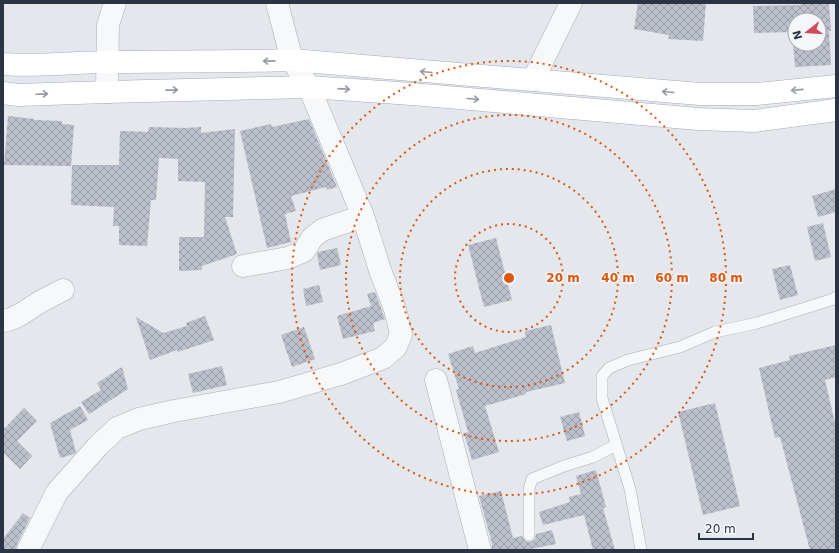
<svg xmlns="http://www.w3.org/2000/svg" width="839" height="553" font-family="'DejaVu Sans',sans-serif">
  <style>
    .building { fill: url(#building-cross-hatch); fill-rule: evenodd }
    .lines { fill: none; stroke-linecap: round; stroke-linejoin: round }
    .service-casing { stroke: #a9aeb7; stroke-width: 12 }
    .minor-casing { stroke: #a9aeb7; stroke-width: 23 }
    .tertiary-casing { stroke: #a9aeb7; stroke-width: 23 }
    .primary-casing { stroke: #a3abb8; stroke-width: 23 }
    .service { stroke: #f7f8fa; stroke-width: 11 }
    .minor { stroke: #f7f8fa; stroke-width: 22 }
    .tertiary { stroke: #f7f8fa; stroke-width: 22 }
    .primary { stroke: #fff; stroke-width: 22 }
    .oneway { stroke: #959aa2 }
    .ring { fill: none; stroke: #df570f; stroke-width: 2; stroke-dasharray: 2 4 }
    .centre { fill: #df570f; stroke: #f4f6f9; stroke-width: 2 }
    .ring-label { font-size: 12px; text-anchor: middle; font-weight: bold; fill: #df570f; stroke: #f4f6f9; stroke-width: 3; stroke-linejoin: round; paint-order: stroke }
  </style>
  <defs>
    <pattern id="building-cross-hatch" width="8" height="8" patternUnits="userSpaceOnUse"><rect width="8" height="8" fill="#bbc0ca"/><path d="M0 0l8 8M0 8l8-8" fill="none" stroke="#989da6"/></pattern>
  </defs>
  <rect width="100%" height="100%" fill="#e4e7ec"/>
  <path class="building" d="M638 3H706L703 41 668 39 669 35 634 29Z
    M801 3H829L831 31H829L831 65 795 67 792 32 754 33 753 6 801 5ZM795 20H819V44H795Z
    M8 116 34 119V120L62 121V124L74 125 71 166 4 165Z
    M309 119 337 187 327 190 326 187 291 196 296 211 285 214 291 242 267 248 240 131 271 124 272 127Z
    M149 127 185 128 201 127V133L235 129 233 217H225L237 254 202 266V270L179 271V237H204L205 182 178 181V159L159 158 156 200H151L147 246 119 245V226H113L114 207 71 205 72 165H119L120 131 148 132Z
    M836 189V212L818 217 812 196Z
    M823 223 831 257 815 261 807 227Z
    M496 238 512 300 484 307 468 245Z
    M337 248 341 265 320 270 317 254 318 252Z
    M790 265 798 295 780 300 772 269Z
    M319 285 323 302 306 306 303 289Z
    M375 292 385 319 373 323 375 331 343 339 337 316 371 306 367 294Z
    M205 316 214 340 178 352 177 350 150 360 136 317 163 333 187 326 186 323Z
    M551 325 565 383 526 392V394L485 406 499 452 472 460 464 433 468 432 456 390 459 389 448 354 473 346 475 353 526 337 525 331Z
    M304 327 315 359 292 367 281 335Z
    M836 345V377L825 380 836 427V550H810L780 437 775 438 759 368 790 360 789 356Z
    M222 366 227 385 193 393 188 374Z
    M122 367 128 389 89 414 81 402 101 390 97 383Z
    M715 403 740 506 703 515 678 412Z
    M80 406 88 420 70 430 76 452 74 454 60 458 50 423Z
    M24 408 37 421 17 441 32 456 20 469 4 453 3 454V427L5 428Z
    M579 412 585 436 567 441 560 417Z
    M596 470 606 507 603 508 615 550H593L584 515 543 525 539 512 570 502 569 497 581 494 576 476Z
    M501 491 513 538 522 536 525 541 529 542 532 541 535 539 536 534 552 530 556 544 525 550H492V543L479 496Z
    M23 513 30 518 17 544 16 550H3V539Z"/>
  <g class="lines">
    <g class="service-casing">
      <path id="service" d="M529 535V489L532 479 564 466 593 457 616 445
        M641 550 630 489 602 398V376L609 368 628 360 680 347 715 332 757 323 834 299 836 297"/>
    </g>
    <g class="minor-casing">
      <path id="minor" d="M533 80 571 3
        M107 92 108 25 115 3
        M243 266 288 258 304 251 312 238 322 230 363 216
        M3 321C17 319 28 309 40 302 47 298 55 294 63 290
        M436 380 480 550
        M28 550 57 492 97 447 117 428 139 419 174 411 279 392 341 374 383 358 396 347 401 334 395 309 380 270 363 216 309 87 292 60"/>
    </g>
    <g class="tertiary-casing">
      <path id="tertiary" d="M277 3 292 60"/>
    </g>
    <g class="primary-casing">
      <path id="primary" d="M3 64C38 67 74 62 110 62 171 61 232 62 292 60L700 94H757L836 86
        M3 93 18 95 107 92 309 87 412 94 698 119 754 121 836 110"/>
    </g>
    <use href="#service" class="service"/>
    <use href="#minor" class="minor"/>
    <use href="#tertiary" class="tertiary"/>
    <use href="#primary" class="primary"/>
  </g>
  <defs><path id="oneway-shaft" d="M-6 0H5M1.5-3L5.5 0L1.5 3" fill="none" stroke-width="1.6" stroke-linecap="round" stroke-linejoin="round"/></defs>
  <g class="oneway">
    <use href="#oneway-shaft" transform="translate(269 61) rotate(179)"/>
    <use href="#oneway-shaft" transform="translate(426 72) rotate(-175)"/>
    <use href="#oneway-shaft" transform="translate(344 89) rotate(4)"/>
    <use href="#oneway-shaft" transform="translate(172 90) rotate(-1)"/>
    <use href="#oneway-shaft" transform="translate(797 90) rotate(174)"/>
    <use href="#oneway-shaft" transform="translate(668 92) rotate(-175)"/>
    <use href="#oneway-shaft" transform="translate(42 94) rotate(-2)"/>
    <use href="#oneway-shaft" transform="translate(473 99) rotate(5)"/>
  </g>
  <g class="ring">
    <circle cx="509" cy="278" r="54"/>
    <circle cx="509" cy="278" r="109"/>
    <circle cx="509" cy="278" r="163"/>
    <circle cx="509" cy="278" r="217"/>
  </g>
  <circle cx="509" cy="278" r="6" class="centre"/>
  <g class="ring-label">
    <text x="563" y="282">20 m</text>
    <text x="618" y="282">40 m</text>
    <text x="672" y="282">60 m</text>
    <text x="726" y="282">80 m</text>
  </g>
  <rect width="839" height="553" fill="none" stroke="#2b3445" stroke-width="8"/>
  <g transform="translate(807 32) rotate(253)"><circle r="19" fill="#f4f6f9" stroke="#a4a8b1"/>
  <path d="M0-3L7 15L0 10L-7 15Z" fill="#d1495b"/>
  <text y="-6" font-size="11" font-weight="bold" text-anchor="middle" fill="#2b3445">N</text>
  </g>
  <path d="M699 533v6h54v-6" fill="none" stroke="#2b3445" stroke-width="2"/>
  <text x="705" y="533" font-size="12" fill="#2b3445" stroke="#f4f6f9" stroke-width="3" paint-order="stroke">20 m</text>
</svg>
